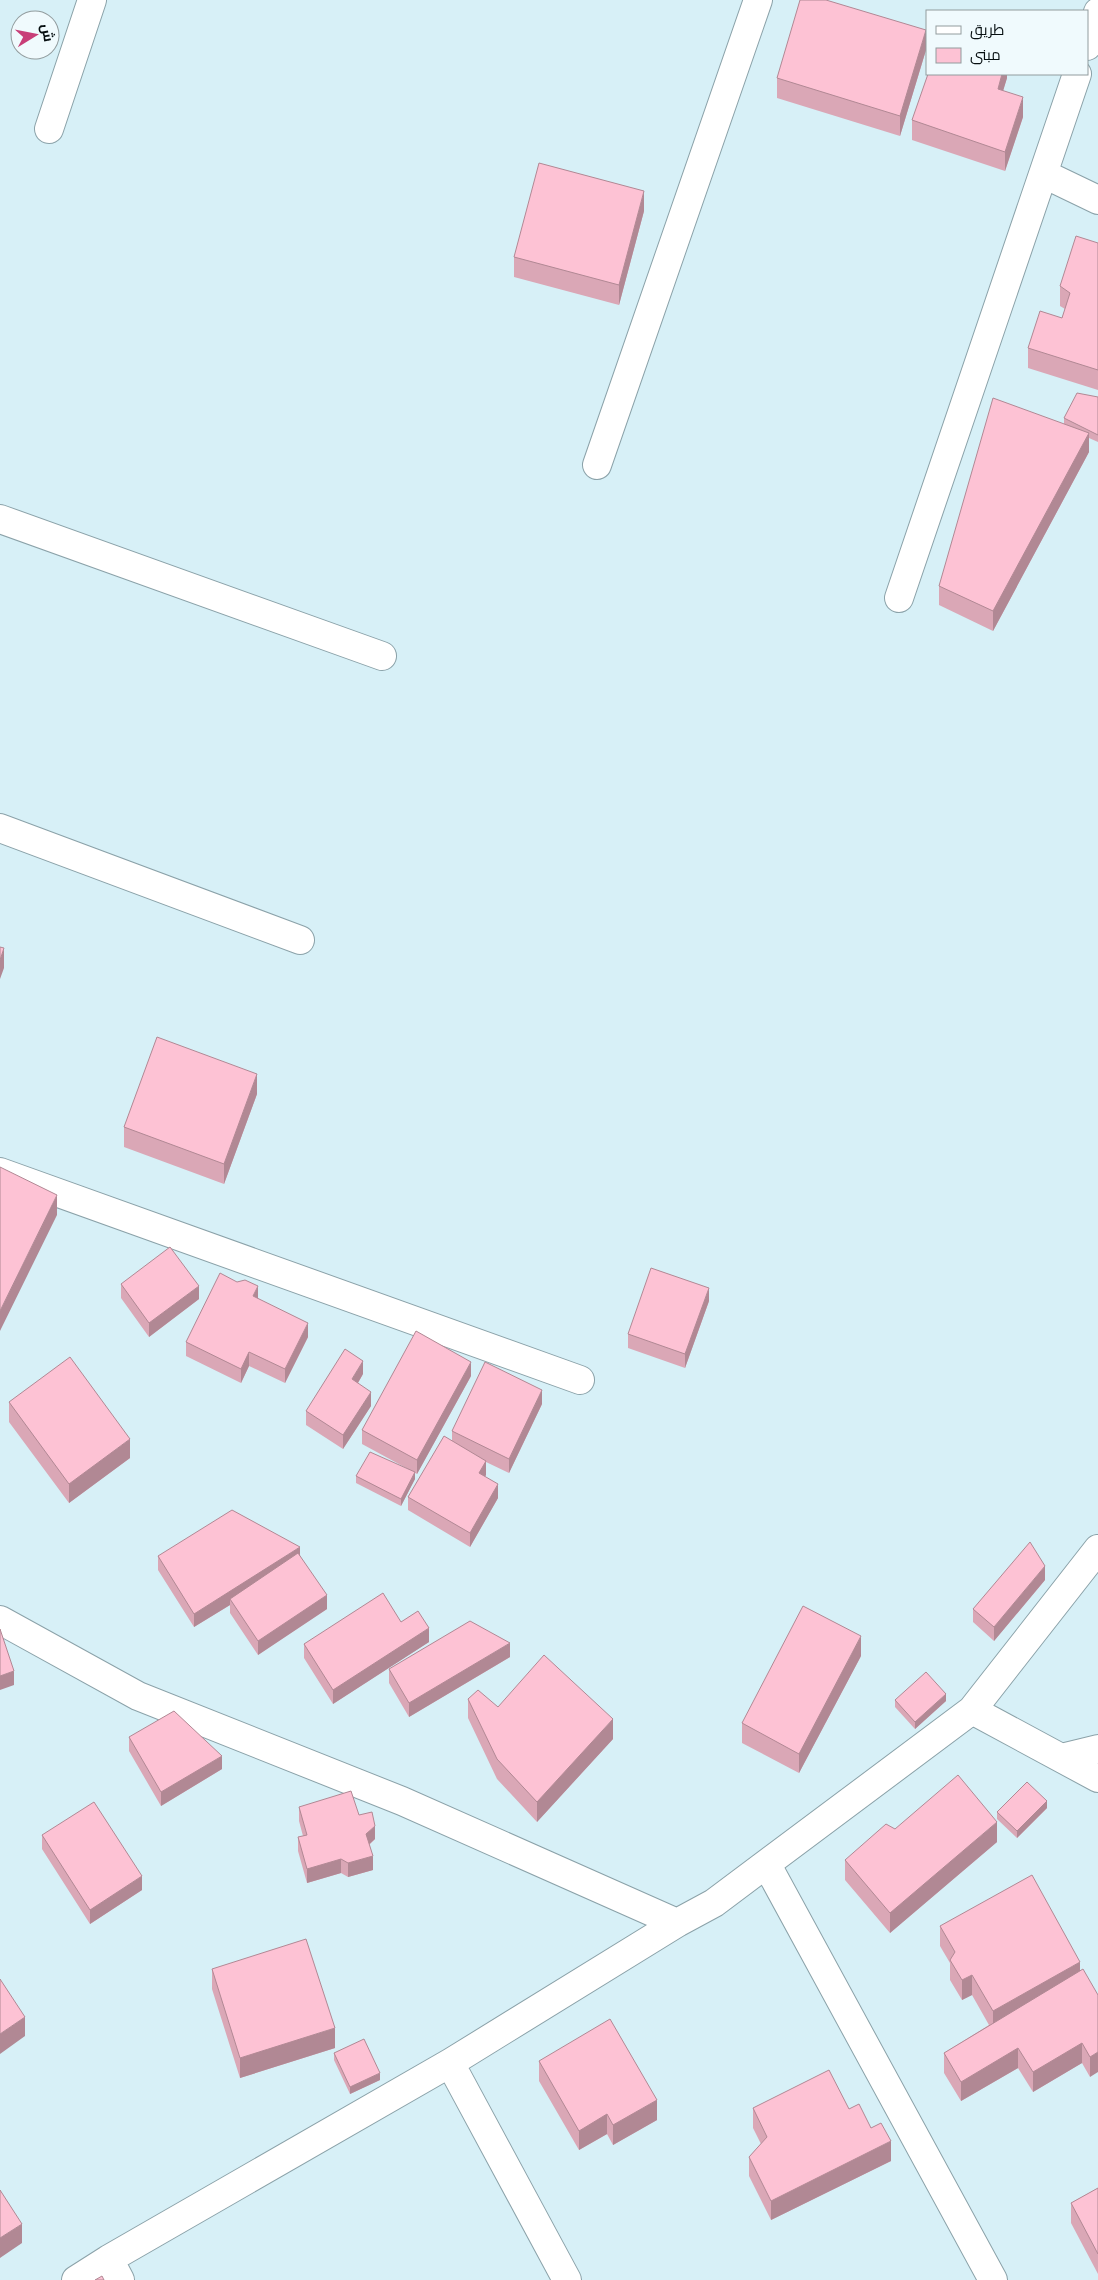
<svg xmlns="http://www.w3.org/2000/svg" width="1098" height="2280" font-family="Cabin,Cairo,sans-serif">
  <style>
    .lines { fill: none; stroke-linecap: round; stroke-linejoin: round }
    .street-casing { stroke: #8ba2a9; stroke-width: 30 }
    .street { stroke: #fff; stroke-width: 28 }
    .wall { fill: #daa7b6 }
    .shaded-wall { fill: #b18894 }
    .building { fill: #fdc2d4; stroke: #b18894 }
  </style>
  <rect width="100%" height="100%" fill="#d7f0f7"/>
  <g class="lines">
    <g class="street-casing">
      <path id="street" d="M1087 46 1098 12
        M49 129 92 0
        M1044 174 1098 200
        M597 465 758 0
        M0 519 382 656
        M899 598 1077 74
        M0 828 300 940
        M0 1172 580 1380
        M0 1620 138 1696 402 1801 677 1923
        M972 1710 1098 1778
        M1061 1758 1098 1749
        M767 1865 993 2280
        M450 2063 567 2280
        M109 2259 120 2280
        M76 2280 109 2259 450 2063 677 1923 714 1903 972 1710 1098 1549"/>
    </g>
    <use href="#street" class="street"/>
  </g>
  <path class="wall" d="M926 50 900 136 777 98V78Z
    M1007 74V78L1003 90 1023 117 1005 171 912 140V120Z
    M644 211 619 305 514 277V257Z
    M1098 243V390L1028 368V348L1062 318 1065 309 1060 306V286Z
    M1098 397V442L1089 438V452L993 631 939 605V586L1064 424V418Z
    M257 1094 224 1184 124 1147V1127Z
    M121 1284 199 1299 149 1337 121 1298Z
    M258 1298 308 1337 285 1383 249 1366 241 1383 186 1356V1342Z
    M709 1301 685 1368 628 1348V1334Z
    M363 1374 358 1383 371 1406 343 1449 306 1425V1411Z
    M471 1376 417 1474 415 1473V1479L401 1506 356 1483V1476L408 1469 362 1444V1430Z
    M9 1402 130 1458 69 1503 9 1422Z
    M542 1404 509 1473 486 1462V1475L485 1476 498 1498 470 1547 408 1510V1497L452 1441V1431Z
    M158 1556H300L327 1609 258 1655 230 1613V1605L194 1627 158 1570Z
    M1045 1580 994 1641 973 1622V1609Z
    M401 1622 429 1642 333 1704 304 1658V1644Z
    M861 1656 799 1773 742 1743V1723Z
    M510 1657 409 1717 389 1683V1669Z
    M468 1699 498 1707 613 1739 537 1822 497 1779 468 1718Z
    M895 1700 946 1701 915 1729 895 1707Z
    M129 1737 222 1769 161 1806 129 1751Z
    M299 1807 359 1815 375 1839 369 1845 373 1870 348 1877 341 1873 307 1883 298 1851V1837L303 1836 299 1821Z
    M1047 1808 1017 1838 997 1819V1812Z
    M895 1829 997 1842 890 1933 845 1880V1860Z
    M42 1835 142 1890 90 1924 42 1849Z
    M940 1926 1080 1971 1098 1995 1090 2077 1082 2063 1033 2092 1018 2068 961 2101 944 2073V2053L989 2025 972 1995 962 2000 950 1980V1963L940 1946Z
    M212 1969 335 2048 240 2078 212 1989Z
    M334 2053 380 2080 350 2094 334 2060Z
    M539 2061 657 2120 613 2145 607 2134 579 2150 539 2081Z
    M753 2108 849 2109 871 2128 891 2161 771 2220 749 2176V2157L761 2144 753 2128Z
    M1098 2188V2274L1071 2223V2203Z"/>
  <path class="shaded-wall" d="M926 30V50L900 136V116Z
    M1002 74H1007V78L998 108V89Z
    M1023 97V117L1005 171V152Z
    M644 191V211L619 305V285Z
    M1089 433V452L993 631V611Z
    M4 948V968L0 979V960Z
    M257 1074V1094L224 1184V1164Z
    M57 1195V1215L0 1331V1311Z
    M199 1286V1299L149 1337V1323Z
    M258 1286V1299L253 1296Z
    M709 1288V1301L685 1368V1354Z
    M308 1323V1337L285 1383V1369Z
    M249 1352V1366L241 1383V1369Z
    M363 1361V1374L352 1393V1379Z
    M471 1362V1376L417 1474V1460Z
    M542 1390V1404L509 1473V1459Z
    M371 1392V1406L343 1449V1435Z
    M130 1439V1458L69 1503V1484Z
    M486 1461V1475L479 1486V1473Z
    M415 1472V1479L401 1506V1499Z
    M498 1484V1498L470 1547V1533Z
    M300 1547V1561L230 1599V1605L194 1627V1614Z
    M1045 1566V1580L994 1641V1627Z
    M327 1595V1609L258 1655V1641Z
    M429 1628V1642L333 1704V1690Z
    M861 1636V1656L799 1773V1754Z
    M510 1643V1657L409 1717V1703Z
    M14 1671V1685L0 1690V1676Z
    M946 1694V1701L915 1729V1722Z
    M613 1719V1739L537 1822V1802Z
    M222 1756V1769L161 1806V1792Z
    M1047 1801V1808L1017 1838V1831Z
    M997 1822V1842L890 1933V1913Z
    M375 1826V1839L366 1847V1834Z
    M373 1856V1870L348 1877V1863Z
    M341 1859V1873L307 1883V1869Z
    M142 1876V1890L90 1924V1910Z
    M1080 1962V1982L993 2031V2011Z
    M972 1975V1995L962 2000V1980Z
    M25 2017V2036L0 2054V2034Z
    M335 2028V2048L240 2078V2058Z
    M1082 2043V2063L1033 2092V2072Z
    M1018 2048V2068L961 2101V2082Z
    M1098 2052V2072L1090 2077V2057Z
    M380 2073V2080L350 2094V2087Z
    M657 2100V2120L613 2145V2125Z
    M607 2114V2134L579 2150V2131Z
    M891 2141V2161L771 2220V2201Z
    M22 2224V2243L0 2258V2238Z"/>
  <path class="building" d="M800 0H826L926 30 900 116 777 78Z
    M928 74H1002L998 89 1023 97 1005 152 912 120Z
    M539 163 644 191 619 285 514 257Z
    M1076 236 1098 243V370L1028 348 1040 311 1062 318 1070 293 1060 286Z
    M1077 393 1098 397V435L1064 418Z
    M993 398 1089 433 993 611 939 586Z
    M0 947 4 948 0 960Z
    M157 1037 257 1074 224 1164 124 1127Z
    M0 1167 57 1195 0 1311Z
    M170 1247 199 1286 149 1323 121 1284Z
    M651 1268 709 1288 685 1354 628 1334Z
    M220 1273 237 1282 245 1280 258 1286 253 1296 308 1323 285 1369 249 1352 241 1369 186 1342Z
    M416 1331 471 1362 417 1460 362 1430Z
    M345 1349 363 1361 352 1379 371 1392 343 1435 306 1411Z
    M70 1357 130 1439 69 1484 9 1402Z
    M485 1362 542 1390 509 1459 452 1431Z
    M444 1436 486 1461 479 1473 498 1484 470 1533 408 1497Z
    M370 1452 415 1472 401 1499 356 1476Z
    M232 1510 300 1547 194 1614 158 1556Z
    M1030 1542 1045 1566 994 1627 973 1609Z
    M298 1553 327 1595 258 1641 230 1599Z
    M383 1593 401 1622 418 1611 429 1628 333 1690 304 1644Z
    M803 1606 861 1636 799 1754 742 1723Z
    M470 1621 510 1643 409 1703 389 1669Z
    M0 1629 14 1671 0 1676Z
    M544 1655 613 1719 537 1802 497 1759 468 1699 478 1690 498 1707Z
    M926 1672 946 1694 915 1722 895 1700Z
    M174 1711 222 1756 161 1792 129 1737Z
    M958 1775 997 1822 890 1913 845 1860 886 1824 895 1829Z
    M1027 1782 1047 1801 1017 1831 997 1812Z
    M351 1791 359 1815 372 1812 375 1826 366 1834 373 1856 348 1863 341 1859 307 1869 298 1837 307 1835 299 1807Z
    M94 1802 142 1876 90 1910 42 1835Z
    M1032 1875 1080 1962 993 2011 972 1975 962 1980 950 1960 955 1952 940 1926Z
    M306 1939 335 2028 240 2058 212 1969Z
    M1083 1969 1098 1995V2052L1090 2057 1082 2043 1033 2072 1018 2048 961 2082 944 2053Z
    M0 1979 25 2017 0 2034Z
    M610 2019 657 2100 613 2125 607 2114 579 2131 539 2061Z
    M364 2039 380 2073 350 2087 334 2053Z
    M829 2070 849 2109 859 2104 871 2128 881 2123 891 2141 771 2201 749 2157 767 2137 753 2108Z
    M1098 2188V2254L1071 2203Z
    M0 2190 22 2224 0 2238Z
    M102 2276 104 2280H95Z"/>
  <rect x="926" y="10" width="162" height="65" fill="#f0fafd" stroke="#929c9e"/>
  <rect x="936" y="26" width="25" height="8" fill="#ffffff" stroke="#929c9e"/>
  <text x="970" y="35" font-size="15" fill="#060e10">طريق</text>
  <rect x="936" y="48" width="25" height="15" fill="#fdc2d4" stroke="#929c9e"/>
  <text x="970" y="60" font-size="15" fill="#060e10">مبنى</text>
  <g transform="translate(35 35) rotate(80)"><circle r="24" fill="#f0fafd" stroke="#929c9e"/>
  <path d="M0-4L9 19L0 12L-9 19Z" fill="#c83e78"/>
  <text y="-8" font-size="14" font-weight="bold" text-anchor="middle" fill="#060e10">ش</text>
  </g>
</svg>
